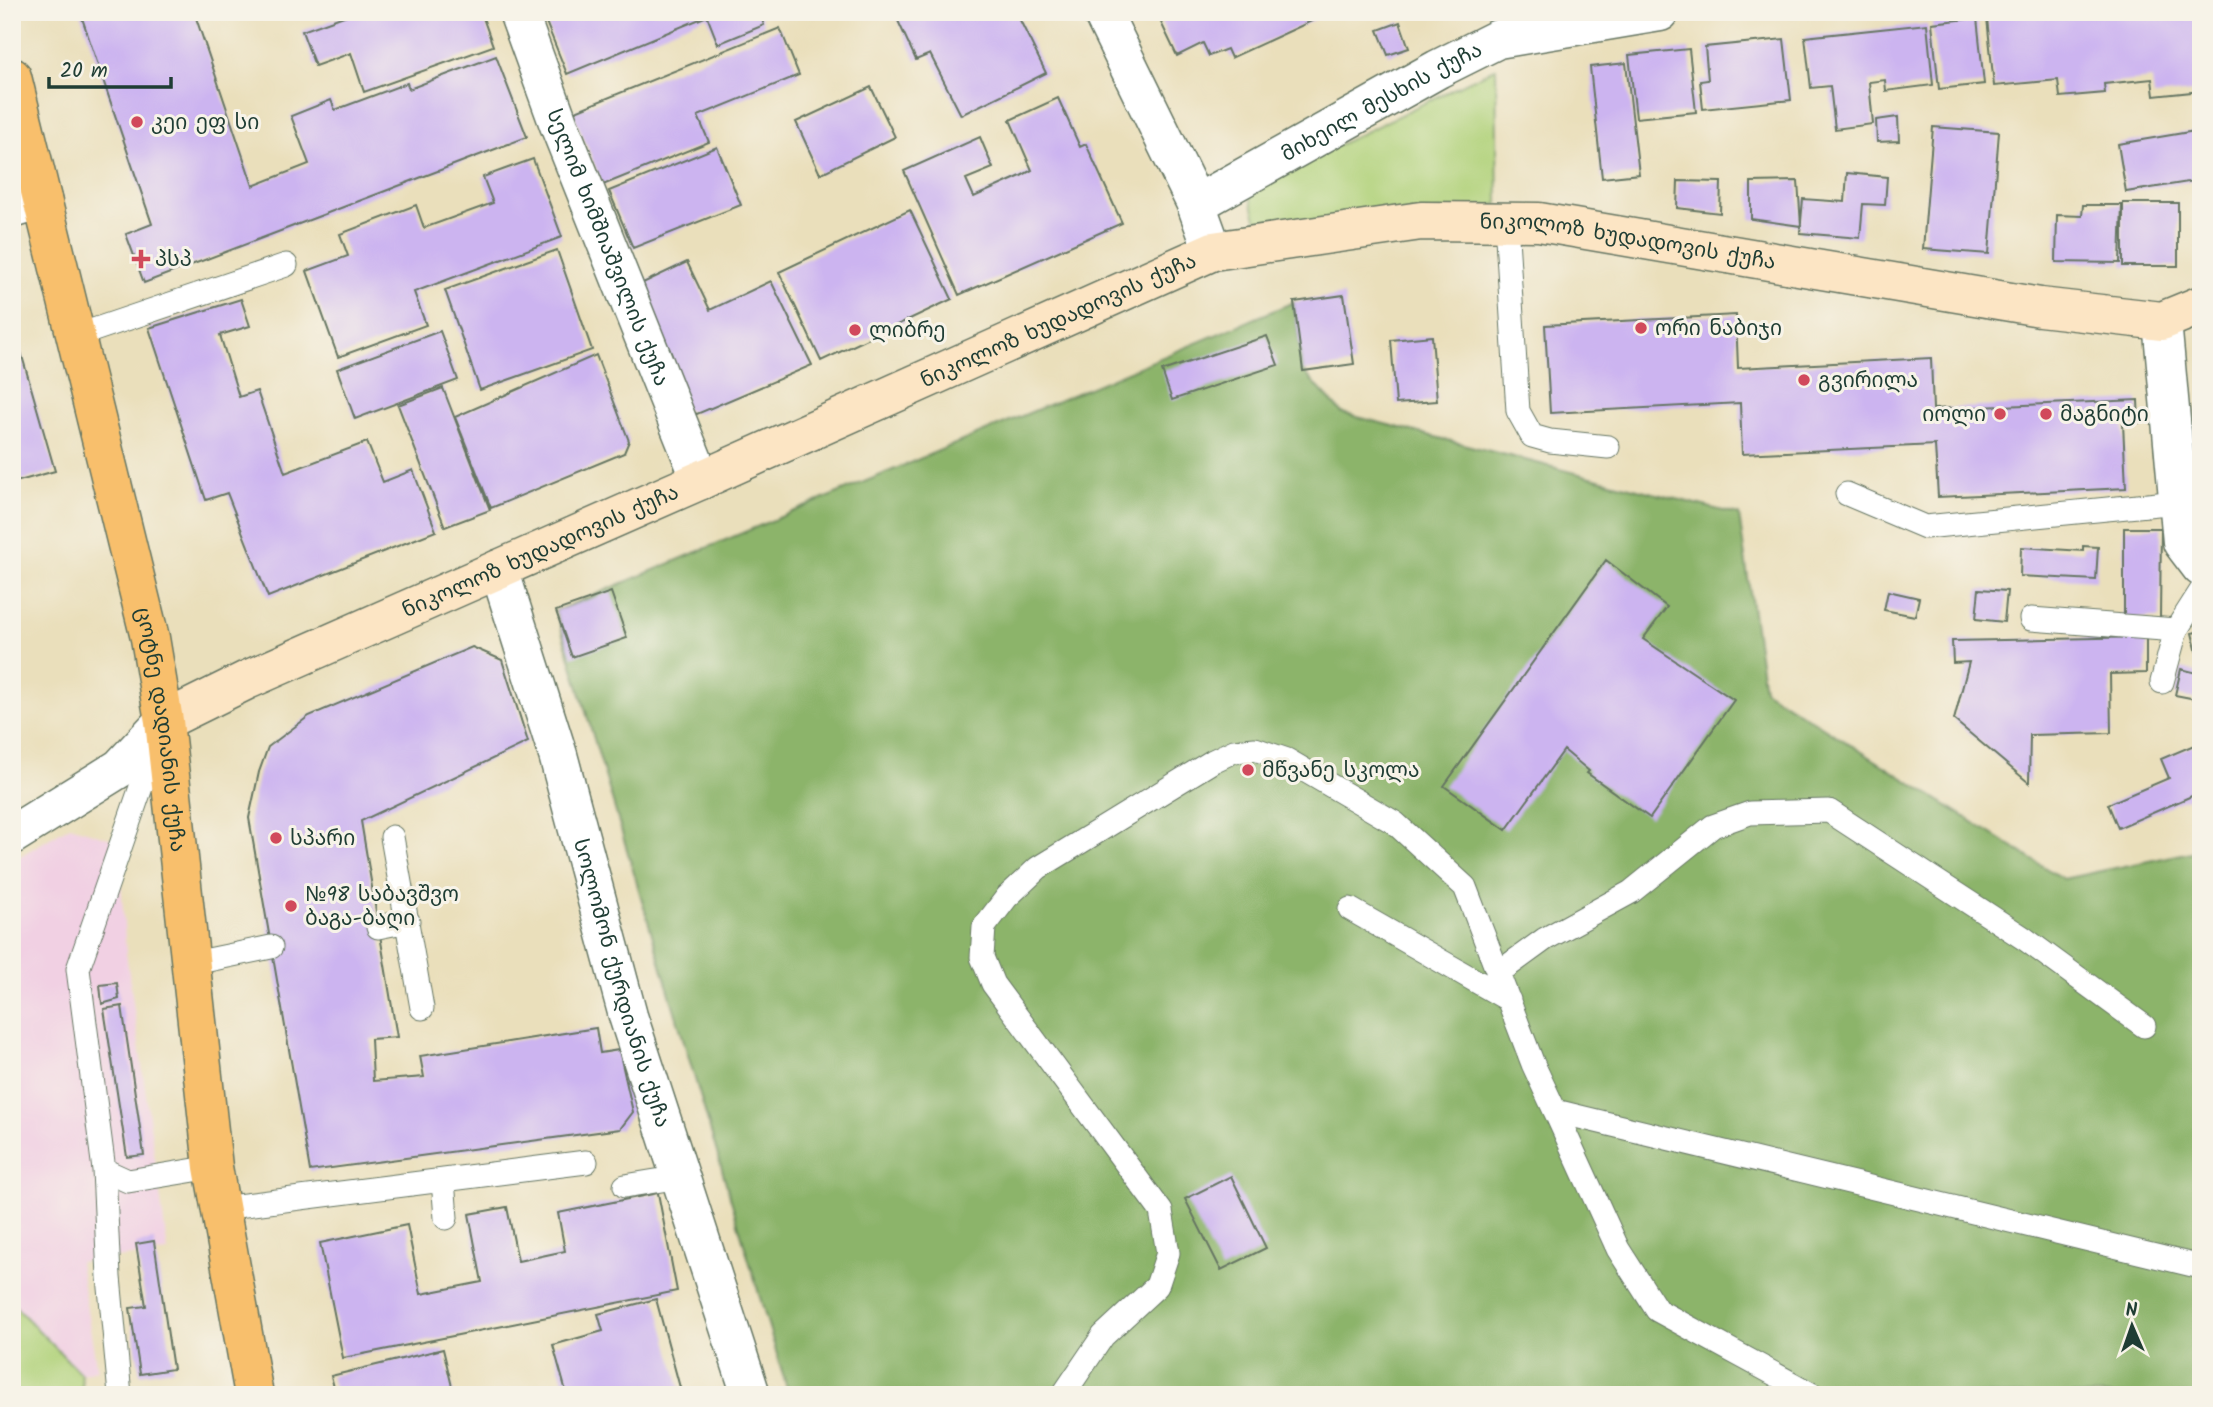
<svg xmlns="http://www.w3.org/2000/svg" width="2213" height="1407" font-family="Kalam,'Noto Sans Georgian',sans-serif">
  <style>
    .built { fill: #f1d0e3 }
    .green { fill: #b1d27a; stroke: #688857; stroke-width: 2 }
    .forest { fill: #8cb46a; stroke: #56784f; stroke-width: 2 }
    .building { fill: #ccb4f0 }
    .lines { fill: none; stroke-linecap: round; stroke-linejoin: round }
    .service-casing { stroke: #667663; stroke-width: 25 }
    .minor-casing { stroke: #667663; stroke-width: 41 }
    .tertiary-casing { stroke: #667663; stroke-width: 41 }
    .secondary-casing { stroke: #667663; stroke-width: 41 }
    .primary-casing { stroke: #667663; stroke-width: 41 }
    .service { stroke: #fff; stroke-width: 23 }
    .minor { stroke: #fff; stroke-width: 38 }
    .tertiary { stroke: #fff; stroke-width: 38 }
    .secondary { stroke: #fce5c4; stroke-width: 38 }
    .primary { stroke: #f8bf6c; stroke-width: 38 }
    .poi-dot { fill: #d1495b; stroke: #f7f3e8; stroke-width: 2.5 }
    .labels { text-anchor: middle; stroke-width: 6; stroke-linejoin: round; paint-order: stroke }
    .street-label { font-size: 21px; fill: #1f3d34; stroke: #f7f3e8 }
    .poi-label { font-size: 21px; fill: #1f3d34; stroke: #f7f3e8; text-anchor: start }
  </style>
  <rect width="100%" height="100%" fill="#f7f3e8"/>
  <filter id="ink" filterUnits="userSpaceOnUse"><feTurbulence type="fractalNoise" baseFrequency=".0143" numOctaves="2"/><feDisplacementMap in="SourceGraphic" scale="14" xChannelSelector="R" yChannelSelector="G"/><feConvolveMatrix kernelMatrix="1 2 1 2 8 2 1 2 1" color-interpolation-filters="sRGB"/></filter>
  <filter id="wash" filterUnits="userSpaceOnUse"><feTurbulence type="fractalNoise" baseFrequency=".00686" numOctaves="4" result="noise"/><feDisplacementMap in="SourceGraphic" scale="28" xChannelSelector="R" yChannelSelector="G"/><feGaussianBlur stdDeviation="1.57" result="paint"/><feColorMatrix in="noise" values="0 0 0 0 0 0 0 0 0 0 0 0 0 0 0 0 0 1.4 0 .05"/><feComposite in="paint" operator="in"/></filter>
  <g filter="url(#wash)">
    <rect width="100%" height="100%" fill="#eadfbb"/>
    <path class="built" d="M70 826 118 841 126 952 168 1252 79 1262 97 1370 81 1374 12 1303V861Z"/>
    <path class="green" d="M1496 68 1498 204 1260 233 1248 189Z
      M12 1303 81 1374 83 1395H12Z"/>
    <path class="forest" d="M1294 302 1303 371 1342 413 1739 515 1764 690 2063 879 2201 850V1395H789L556 611Z"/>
    <g id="blocks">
      <path class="building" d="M80 12H194L253 186 309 164 291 116 331 100 335 110 407 83 409 89 496 56 527 137 144 283 126 234 152 224Z
        M355 12H481L493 46 364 92 351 53 315 66 302 31Z
        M542 12H759L764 25 718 44 707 16 567 74Z
        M894 12H1016L1046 73 961 115 930 54 916 60Z
        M1156 12H1313L1316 19 1231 58 1227 49 1209 56 1203 43 1177 56Z
        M2039 12H2201V91L2154 96 2152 79 2104 84 2105 93 2060 97 2058 80 1994 86 1987 18Z
        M1977 18 1984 84 1939 89 1932 23Z
        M1400 22 1409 48 1388 55 1378 30Z
        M1927 24 1933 85 1886 91 1885 80 1869 82 1873 124 1835 129 1830 86 1811 88 1805 37Z
        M780 28 799 75 698 116 709 142 603 185 573 112Z
        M1784 39 1791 100 1703 109 1700 81 1708 80 1705 47Z
        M1689 49 1696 112 1636 118 1629 55Z
        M1626 63 1639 174 1602 178 1590 67Z
        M871 87 895 137 820 174 796 122Z
        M1058 98 1080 147 1086 144 1122 223 959 295 904 171 980 137 993 168 966 179 974 197 1021 176 1032 170 1010 120Z
        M1898 117 1899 141 1877 142 1876 120Z
        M1933 127 1999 132 1989 254 1923 249Z
        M2201 130V180L2126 192 2118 144Z
        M717 147 741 205 633 248 609 191Z
        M533 159 562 237 414 292 426 325 338 357 307 271 348 256 340 234 416 205 424 228 493 203 483 177Z
        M1847 173 1887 177 1885 205 1863 204 1860 238 1800 233 1803 199 1845 202Z
        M1678 181 1721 182 1720 213 1677 208Z
        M1798 181 1801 226 1751 219V182Z
        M2123 203H2178V266H2123Z
        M2083 205H2122L2120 263 2056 262 2057 215 2082 216Z
        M910 210 952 299 821 361 779 272Z
        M557 250 592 350 480 390 445 290Z
        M687 262 710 310 771 281 812 365 697 414 685 409 628 290Z
        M1344 295 1354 364 1303 371 1294 302Z
        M241 299 250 326 220 335 239 397 257 391 285 473 367 442 383 482 413 470 436 531 268 597 227 493 206 500 149 328Z
        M1736 315 1738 368 1931 358 1933 409 2138 400 2139 423H2123L2126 488 1938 497 1935 445 1742 454 1740 403 1550 413 1545 325Z
        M12 321 55 471 12 483Z
        M440 331 458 380 355 419 337 369Z
        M1267 336 1278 365 1172 400 1162 371Z
        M1432 336 1437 401 1396 404 1391 340Z
        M596 355 629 441 624 453 491 508 455 417Z
        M443 388 490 510 445 527 398 405Z
        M2124 528H2161L2160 618H2124Z
        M2083 546 2098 547 2096 580 2020 576 2021 547 2083 551Z
        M1606 560 1667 607 1643 639 1734 700 1650 818 1587 773 1589 771 1564 750 1506 830 1444 786Z
        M1979 589 2007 591 2004 622 1976 619Z
        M1888 591 1919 598 1915 616 1884 610Z
        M611 592 627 638 572 657 556 611Z
        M2201 631V665H2200L2192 633Z
        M2146 637V673L2110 674 2111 733 2030 735 2029 783 1954 720 1969 662 1953 663 1952 641Z
        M472 647 502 660 528 742 361 821 397 1037 371 1039 373 1081 424 1077 420 1056 596 1028 600 1053 619 1050 633 1112 620 1129 310 1171 249 818 259 772 268 747 309 716Z
        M2181 669 2201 674V700L2175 695Z
        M2194 745 2201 761V792L2118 828 2108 804 2169 778 2161 759Z
        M117 983 119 999 102 1004 100 985Z
        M122 1006 144 1155 127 1157 104 1009Z
        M1231 1176 1266 1248 1221 1270 1185 1199Z
        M658 1193 677 1291 343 1358 320 1243 407 1225 421 1294 482 1282 469 1214 507 1207 518 1261 565 1251 558 1213Z
        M154 1241 173 1369 140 1374 130 1308 146 1306 136 1244Z
        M656 1299 682 1395H567L553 1345 603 1331 598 1314Z
        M443 1349 454 1395H336L331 1376Z"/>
    </g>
  </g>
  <g filter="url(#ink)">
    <use href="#blocks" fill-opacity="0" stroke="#667663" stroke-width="2"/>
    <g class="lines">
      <g class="service-casing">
        <path id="service" d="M1506 222 1518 411 1532 436 1550 441 1608 447
          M76 336 286 265
          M1847 494 1925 527 2178 502
          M2031 619 2176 630 2201 591
          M2162 682 2176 630
          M392 837 422 1008
          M1350 909 1509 1000
          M378 927 408 921
          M189 964 271 947
          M1498 973 1545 939 1631 892 1713 826 1750 813 1829 811 2025 939 2144 1026
          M1555 1111 1618 1249 1657 1310 1813 1395
          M104 1170 128 1181 213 1167
          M443 1180 446 1218
          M625 1186 680 1177
          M221 1208 586 1162
          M120 1395 109 1277 104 1170 78 969 158 738
          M1063 1395 1103 1336 1157 1286 1168 1253 1161 1211 993 984 982 957 984 927 1007 897 1038 868 1213 761 1234 751 1255 749 1287 760 1395 823 1465 887 1533 1064 1555 1111 2201 1267"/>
      </g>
      <g class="minor-casing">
        <g id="minor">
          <path id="s1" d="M518 12 559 125 701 480"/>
          <path id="s2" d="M1196 204 1438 69 1498 39 1660 12"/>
          <path d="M12 209 42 200"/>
          <path d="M2162 321 2182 542 2201 567"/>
          <path id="s3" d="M499 569 558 755 628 1016 751 1395"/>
          <path d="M12 835 120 768 164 721"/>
        </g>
      </g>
      <g class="tertiary-casing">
        <path id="tertiary" d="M1102 12 1196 204 1213 251"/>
      </g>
      <g class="secondary-casing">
        <g id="secondary">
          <path id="s4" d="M164 721 247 680 701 480 1213 251 1421 221 1539 222 2040 307 2162 321 2201 305"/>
        </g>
      </g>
      <g class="primary-casing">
        <g id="primary">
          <path id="s5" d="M12 77 150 638 164 721 213 1167 254 1395"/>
        </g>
      </g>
      <use href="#service" class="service"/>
      <use href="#minor" class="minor"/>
      <use href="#tertiary" class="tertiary"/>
      <use href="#secondary" class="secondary"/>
      <use href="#primary" class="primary"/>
    </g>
  </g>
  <g class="poi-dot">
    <circle cx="137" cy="122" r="7"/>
    <path d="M137.5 248.5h7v7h7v7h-7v7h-7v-7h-7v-7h7z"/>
    <circle cx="1641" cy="328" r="7"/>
    <circle cx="855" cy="330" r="7"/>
    <circle cx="1804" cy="380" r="7"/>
    <circle cx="2000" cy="414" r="7"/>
    <circle cx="2046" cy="414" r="7"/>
    <circle cx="1248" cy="770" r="7"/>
    <circle cx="276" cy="838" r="7"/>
    <circle cx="291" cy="906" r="7"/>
  </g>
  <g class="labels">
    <g class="street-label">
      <text dy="7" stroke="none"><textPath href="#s2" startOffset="212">მიხეილ მესხის ქუჩა</textPath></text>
      <text dy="7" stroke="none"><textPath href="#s4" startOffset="1568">ნიკოლოზ ხუდადოვის ქუჩა</textPath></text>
      <text dy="7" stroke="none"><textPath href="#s1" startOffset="252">სელიმ ხიმშიაშვილის ქუჩა</textPath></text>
      <text dy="7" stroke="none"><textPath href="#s4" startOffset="980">ნიკოლოზ ხუდადოვის ქუჩა</textPath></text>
      <text dy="7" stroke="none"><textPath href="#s4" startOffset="413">ნიკოლოზ ხუდადოვის ქუჩა</textPath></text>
      <text dy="7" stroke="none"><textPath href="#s5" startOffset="670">ცოტნე დადიანის ქუჩა</textPath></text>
      <text dy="7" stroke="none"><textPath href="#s3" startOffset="432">სოლომონ ქურდიანის ქუჩა</textPath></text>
    </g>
    <g class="poi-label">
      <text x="151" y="129">კეი ეფ სი</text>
      <text x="155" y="266">პსპ</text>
      <text x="1655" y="335">ორი ნაბიჯი</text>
      <text x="869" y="337">ლიბრე</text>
      <text x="1818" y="387">გვირილა</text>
      <text x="1986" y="421" text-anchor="end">იოლი</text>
      <text x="2060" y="421">მაგნიტი</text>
      <text x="1262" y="777">მწვანე სკოლა</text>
      <text x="290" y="845">სპარი</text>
      <text x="305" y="901">№98 საბავშვო<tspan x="305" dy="24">ბაგა-ბაღი</tspan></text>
    </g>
  </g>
  <rect width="2213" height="1407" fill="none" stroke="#f7f3e8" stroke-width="42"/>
  <g transform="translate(2132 1326) rotate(358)" stroke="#f7f3e8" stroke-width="5" paint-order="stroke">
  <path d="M0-5L12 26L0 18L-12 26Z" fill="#1f3d34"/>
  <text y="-10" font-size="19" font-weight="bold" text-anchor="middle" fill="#1f3d34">N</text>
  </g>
  <path d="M49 77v10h122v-10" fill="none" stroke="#1f3d34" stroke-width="3.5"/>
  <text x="60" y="77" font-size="21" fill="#1f3d34" stroke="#f7f3e8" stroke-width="5" paint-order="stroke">20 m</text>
</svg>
